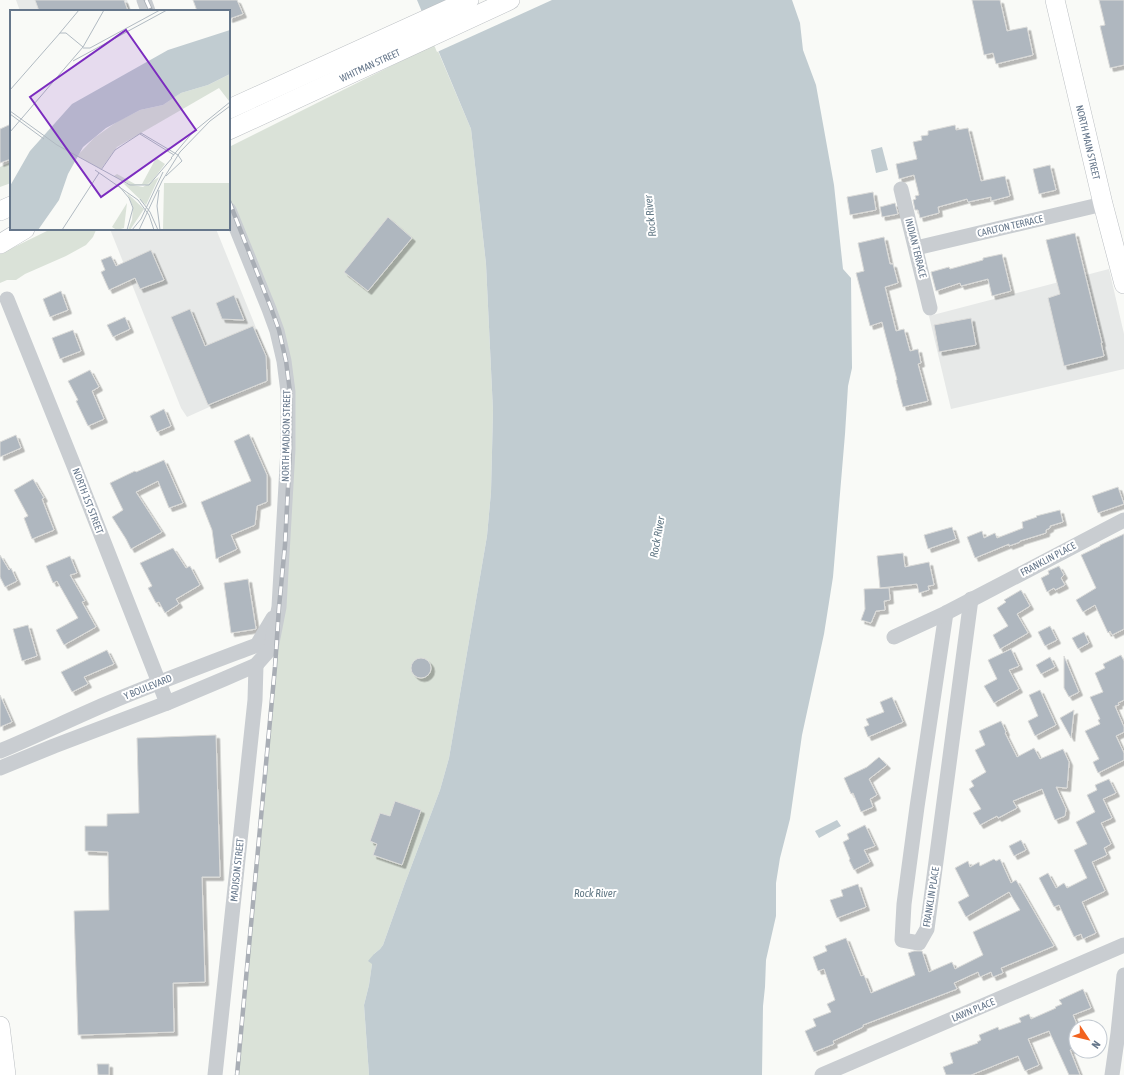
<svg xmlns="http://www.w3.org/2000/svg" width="1124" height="1075" font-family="'Asap Condensed',sans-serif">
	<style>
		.built { fill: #e7e9e8 }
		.green { fill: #dae2d8 }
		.water { fill: #c1ccd1 }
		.pier { fill: #f9faf7 }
		.building { fill: #afb7bf; stroke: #dbdbd9; filter: url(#shadow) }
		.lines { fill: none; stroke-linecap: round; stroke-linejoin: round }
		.major-casing { stroke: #babec2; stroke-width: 20 }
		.minor { stroke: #c9cdd1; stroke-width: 15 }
		.major { stroke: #fff; stroke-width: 19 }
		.rail-casing { stroke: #a9aeb5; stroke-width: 4.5 }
		.rail { stroke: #fff; stroke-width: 3; stroke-dasharray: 9; stroke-linecap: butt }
		.labels { text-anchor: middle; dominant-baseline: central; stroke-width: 4; stroke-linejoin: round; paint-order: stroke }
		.street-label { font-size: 10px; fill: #66778b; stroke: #fff }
		.water-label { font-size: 11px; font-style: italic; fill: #627885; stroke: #fff }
		.inset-road { fill: none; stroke: #b1bac2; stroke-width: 1 }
		.view { fill: #7b2cbf; fill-opacity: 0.15; stroke: #7b2cbf; stroke-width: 2 }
		.inset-edge { fill: none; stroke: #66778b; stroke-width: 2 }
	</style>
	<defs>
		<filter id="shadow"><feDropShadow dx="3.5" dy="3.5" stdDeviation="0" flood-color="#0004"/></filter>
	</defs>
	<rect width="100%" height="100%" fill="#f9faf7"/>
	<g class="built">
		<polygon points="16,0 127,0 131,11 20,11"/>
		<polygon points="110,229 216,229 267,355 267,381 187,417 181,408"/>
		<polygon points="1109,269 1124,334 1124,369 951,409 929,316"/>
	</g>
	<g class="green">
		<polygon points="435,44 471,129 486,264 493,411 491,492 487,536 449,758 440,790 405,883 383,945 380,949 374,954 372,964 369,985 364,1005 369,1075 237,1075 275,667 290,392 271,308 229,201 229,147"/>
		<polygon points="11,162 11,183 0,187 0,167"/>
		<polygon points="51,229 96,229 96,230 93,237 86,245 66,256 25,274 16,280 7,280 0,283 0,254"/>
	</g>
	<g class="water">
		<polygon points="417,0 792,0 800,23 803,50 816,85 834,185 843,269 851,278 852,368 848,386 845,434 833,577 824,634 802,735 790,819 780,858 776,883 776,916 766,960 765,987 763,1006 762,1075 369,1075 364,1005 369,985 372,964 368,961 374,954 380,949 383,945 405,883 440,790 449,758 487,536 491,492 493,411 486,264 471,129"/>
		<polygon points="882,147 888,170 876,173 871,150"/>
		<polygon points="837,820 841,826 819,838 815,831"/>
	</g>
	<polygon class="pier" points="446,0 552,0 437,52 420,12"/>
	<g class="building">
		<polygon points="35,0 124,0 128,11 39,11"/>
		<polygon points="193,0 237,0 243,14 229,19 229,11 197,11"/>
		<polygon points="972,0 1000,0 1007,31 1027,27 1033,55 996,64 993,53 984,55"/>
		<polygon points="1099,0 1124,0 1124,65 1110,68 1100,26 1105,25"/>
		<polygon points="11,124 11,159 0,163 0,129"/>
		<polygon points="955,125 956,130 968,128 981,181 1005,176 1010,196 991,201 991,197 968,202 967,199 938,207 939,213 920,218 918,210 915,210 913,200 916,199 915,196 919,195 914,175 899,179 896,164 917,159 913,142 922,140 921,136 928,135 928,131"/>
		<polygon points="1050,165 1056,190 1039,194 1033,169"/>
		<polygon points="873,192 876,210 850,215 847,197"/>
		<polygon points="895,203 898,214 882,217 880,207"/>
		<polygon points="388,217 412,238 368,291 344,272"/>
		<polygon points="1075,233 1102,343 1101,343 1104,356 1064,366 1048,298 1060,294 1046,240"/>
		<polygon points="884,237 890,264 893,264 898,283 885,287 896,331 904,329 910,351 918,349 921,363 918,364 928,401 903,407 896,380 897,380 882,322 870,326 856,273 864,271 858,243"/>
		<polygon points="151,250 164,280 140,289 135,278 109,290 101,272 105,270 101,260 111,256 116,266"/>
		<polygon points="1002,254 1011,291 992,296 988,279 961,286 960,283 936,291 931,272 949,267 950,269 983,260 983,258"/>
		<polygon points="61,291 68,310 50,317 43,299"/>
		<polygon points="234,295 244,320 222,319 216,303"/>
		<polygon points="190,309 205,346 253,326 266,356 267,381 208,405 171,317"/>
		<polygon points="125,317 130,329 113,337 107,325"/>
		<polygon points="971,318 976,345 939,352 934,325"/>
		<polygon points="73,330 81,351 60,359 52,338"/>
		<polygon points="90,370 99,387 92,391 104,419 88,426 76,401 78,400 68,381"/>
		<polygon points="164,409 171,426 157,432 150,416"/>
		<polygon points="249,434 267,475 267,502 257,506 255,525 231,535 237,549 216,559 212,530 201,502 251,481 234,441"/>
		<polygon points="16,435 21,448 0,457 0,442"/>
		<polygon points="164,460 183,503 169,508 158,481 136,492 162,532 131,549 126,539 112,517 123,510 110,483 135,471 136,472"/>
		<polygon points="33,479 44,498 42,499 54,530 32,539 24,518 28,516 14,490"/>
		<polygon points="1118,487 1124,504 1098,513 1092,496"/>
		<polygon points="1060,510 1063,522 1050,526 1050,528 1046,530 1046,533 1020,541 1020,542 1009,546 1009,544 975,558 967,537 982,531 984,538 995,533 997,538 1023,528 1022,522 1037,517 1036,516"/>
		<polygon points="952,527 956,539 928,549 924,535"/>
		<polygon points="1124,534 1124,629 1112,635 1110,631 1108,633 1095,605 1083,612 1076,600 1096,588 1081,555 1100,546 1100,545"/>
		<polygon points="173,548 186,568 190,566 200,585 176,599 179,604 165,613 159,602 156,603 148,588 152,586 140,563"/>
		<polygon points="903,553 905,567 929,562 934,585 928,586 929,590 919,593 917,584 880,588 877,556"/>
		<polygon points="0,555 9,570 11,568 17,581 5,587 0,577"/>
		<polygon points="70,556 77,573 70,575 85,601 82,602 96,627 64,645 56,630 78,618 57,581 53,583 46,566"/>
		<polygon points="1059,566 1064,575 1061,578 1065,585 1055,590 1054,588 1047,592 1041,578 1049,574 1048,571"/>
		<polygon points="248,579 256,629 231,633 224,583"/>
		<polygon points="889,588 890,600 884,601 885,610 876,611 871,623 861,620 865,609 864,589"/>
		<polygon points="1021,590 1030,606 1017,614 1028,633 1000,649 993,635 1008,626 997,608 1006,602 1004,600"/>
		<polygon points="28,625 37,656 22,661 13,629"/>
		<polygon points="1050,626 1057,640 1045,646 1038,632"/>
		<polygon points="1084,632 1089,643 1078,649 1072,638"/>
		<polygon points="1011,649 1019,666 1009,670 1019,689 994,703 984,686 997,679 988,660"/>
		<polygon points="107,650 114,664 84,677 88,684 72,692 61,672"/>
		<polygon points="1121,655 1124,661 1124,700 1118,703 1119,705 1115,706 1124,727 1124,732 1116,736 1124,753 1124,760 1098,773 1093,762 1099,759 1085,731 1100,724 1098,720 1100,719 1090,697 1103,692 1095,673 1105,668 1103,664"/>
		<polygon points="1064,656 1079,692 1069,697 1064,688"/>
		<polygon points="1050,657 1055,667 1041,674 1036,665"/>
		<circle cx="421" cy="668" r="10"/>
		<polygon points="1040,690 1056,725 1035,736 1028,721 1038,716 1029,695"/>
		<polygon points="0,695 12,722 0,727"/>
		<polygon points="892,697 903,722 868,737 864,727 869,725 866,719 884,712 880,702"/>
		<polygon points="1074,710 1071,738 1060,718"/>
		<polygon points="1001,721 1006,732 1005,733 1017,757 1034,748 1040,759 1063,749 1069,762 1067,788 1056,787 1066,809 1065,816 1055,820 1042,789 1013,801 1017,808 998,818 997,816 980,825 973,813 981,809 969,789 974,786 971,781 986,772 975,750 985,745 979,731"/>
		<polygon points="216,735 220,877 202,877 205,982 173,983 174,1032 78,1035 74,911 109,910 108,852 85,851 85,826 107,826 107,814 139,813 137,738"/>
		<polygon points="879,757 887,765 869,779 877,795 870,799 873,807 861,812 853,793 851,794 844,778 867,767"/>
		<polygon points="1109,779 1116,793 1103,799 1112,818 1101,823 1111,844 1104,848 1107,855 1092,862 1105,891 1082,902 1096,933 1083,939 1081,934 1074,937 1059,905 1054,907 1039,878 1048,873 1056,888 1064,883 1067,888 1087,878 1074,850 1087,844 1076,822 1095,812 1087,795 1097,790 1095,785"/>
		<polygon points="395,801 421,810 402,865 373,855 377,844 370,841 380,813 390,816"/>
		<polygon points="865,825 875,846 864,850 870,862 854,870 849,860 850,859 843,842 849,839 847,834"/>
		<polygon points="1021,840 1026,850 1014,856 1009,846"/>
		<polygon points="994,859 996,861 1000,859 1011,883 1016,880 1054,946 1001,968 1003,973 993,977 991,972 980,977 978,972 954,983 957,989 863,1025 863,1027 833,1041 834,1044 814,1052 805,1031 816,1026 813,1019 831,1012 827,1004 835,1000 824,969 818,971 813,957 827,951 825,946 846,938 861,976 864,975 871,993 915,975 908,953 914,951 922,951 929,972 952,962 955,969 983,955 973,932 1020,910 1009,892 966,917 958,902 969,896 955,868 968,861 970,867 979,862 980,866"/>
		<polygon points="858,884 866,907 837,918 830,900 843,896 841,890"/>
		<polygon points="1083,989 1091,1008 1073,1015 1076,1022 1076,1048 1070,1050 1080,1075 1069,1075 1049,1031 1028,1039 1039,1065 1025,1071 1018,1056 971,1075 946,1075 943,1067 953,1063 950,1053 978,1043 977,1042 981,1040 979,1035 998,1027 999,1030 1021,1022 1019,1018 1029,1014 1031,1019 1056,1008 1055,1007 1062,1004 1059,1000"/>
		<polygon points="97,1064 109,1064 109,1075 98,1075"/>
	</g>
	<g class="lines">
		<defs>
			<g id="major">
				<path id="s1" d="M1055,0L1103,204L1124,284"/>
				<polyline points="229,109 469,0"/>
				<path id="s2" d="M229,130L510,0"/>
				<polyline points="0,211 11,206"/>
				<polyline points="0,244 25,229"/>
				<polyline points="0,1026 6,1075"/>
			</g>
		</defs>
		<use href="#major" class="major-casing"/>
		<g class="minor">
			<polyline points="144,0 148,11"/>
			<polyline points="901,189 930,308"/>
			<polyline points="916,248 1103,204"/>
			<polyline points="7,299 74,466 167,703"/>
			<polyline points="946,613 917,807 904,904 902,940 919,943 927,929 971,599"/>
			<polyline points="894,637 946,613 1124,520"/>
			<path d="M0,751C36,736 71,719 106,704C156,683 207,664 257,645L273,618"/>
			<polyline points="0,768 54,746 167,703 224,679 256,665 271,648 279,607 288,449 288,392 284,361 277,331 269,309 229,210"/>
			<polyline points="215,1075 255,700 256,665"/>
			<polyline points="822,1075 1124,945"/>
			<polyline points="1112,1075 1118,1033 1124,975"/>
		</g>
		<use href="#major" class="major"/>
		<defs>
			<g id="rail">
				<polyline points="146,0 151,11"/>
				<polyline points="229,201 271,308 279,330 286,361 290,392 290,449 285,545 279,607 275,667 237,1075"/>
			</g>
		</defs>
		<use href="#rail" class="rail-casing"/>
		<use href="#rail" class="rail"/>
	</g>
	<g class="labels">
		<g class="street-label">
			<text stroke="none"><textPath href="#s2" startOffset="155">WHITMAN STREET</textPath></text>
			<text stroke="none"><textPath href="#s1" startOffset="146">NORTH MAIN STREET</textPath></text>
			<text transform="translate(1010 226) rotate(-13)">CARLTON TERRACE</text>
			<text transform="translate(916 248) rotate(76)">INDIAN TERRACE</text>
			<text transform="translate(286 436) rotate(-89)">NORTH MADISON STREET</text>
			<text transform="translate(88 501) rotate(69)">NORTH 1ST STREET</text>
			<text transform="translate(1048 559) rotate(-28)">FRANKLIN PLACE</text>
			<text transform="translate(148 687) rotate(-22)">Y BOULEVARD</text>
			<text transform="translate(237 870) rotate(-84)">MADISON STREET</text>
			<text transform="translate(931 897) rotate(-81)">FRANKLIN PLACE</text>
			<text transform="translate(973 1010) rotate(-23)">LAWN PLACE</text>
		</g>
		<g class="water-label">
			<text transform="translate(650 216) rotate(-96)">Rock River</text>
			<text transform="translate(657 537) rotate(-80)">Rock River</text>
			<text x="595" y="893">Rock River</text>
		</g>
	</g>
	<g transform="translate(10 10)">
		<rect width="220" height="220" fill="#f9faf7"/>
		<path d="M220,64L219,91L209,78L107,137L91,159L67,146L84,128L108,111L130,100L153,95L171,83L198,75ZM146,148L155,154L143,170L136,175H121L104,166L107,164L125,174H132ZM149,167L136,195L113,173L133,177ZM154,173H220V220H153ZM117,183L134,199L120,220H118L122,210L123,197ZM117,193L114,218L107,220L102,217Z" fill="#dae2d8"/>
		<path d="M220,20V64L198,75L171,83L153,95L130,100L96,118L73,137L58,164L49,190L28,220H0V176L20,141L62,94L158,40Z" fill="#c1ccd1"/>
		<path class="inset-road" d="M49,24L69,0M73,38H80L150,0M63,51L157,0M0,80L50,23H56L73,37M0,101L47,135L120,175H139L162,148M0,104L34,129M0,122L73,37L94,0M130,124L164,145M161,148L183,122L220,92M85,160L128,190L139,205L144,220M91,160L105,140L131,123L168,145M156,166L172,151L168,145M109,176L119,188L123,198L117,220M149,180L147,196L150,220M130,189L140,202L148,220M52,220L89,163M122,220L131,209L153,162M129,220L152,171L170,142L200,111L220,96"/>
		<path class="view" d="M116,20L186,120L91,187L20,87Z"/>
		<rect width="220" height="220" class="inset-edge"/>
	</g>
	<g transform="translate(1088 1039) rotate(125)"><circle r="19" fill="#ffffff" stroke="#c2c9d1"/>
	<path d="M0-3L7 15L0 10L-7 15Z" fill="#f2631f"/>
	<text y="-6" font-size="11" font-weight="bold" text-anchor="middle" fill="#66778b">N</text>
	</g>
</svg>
